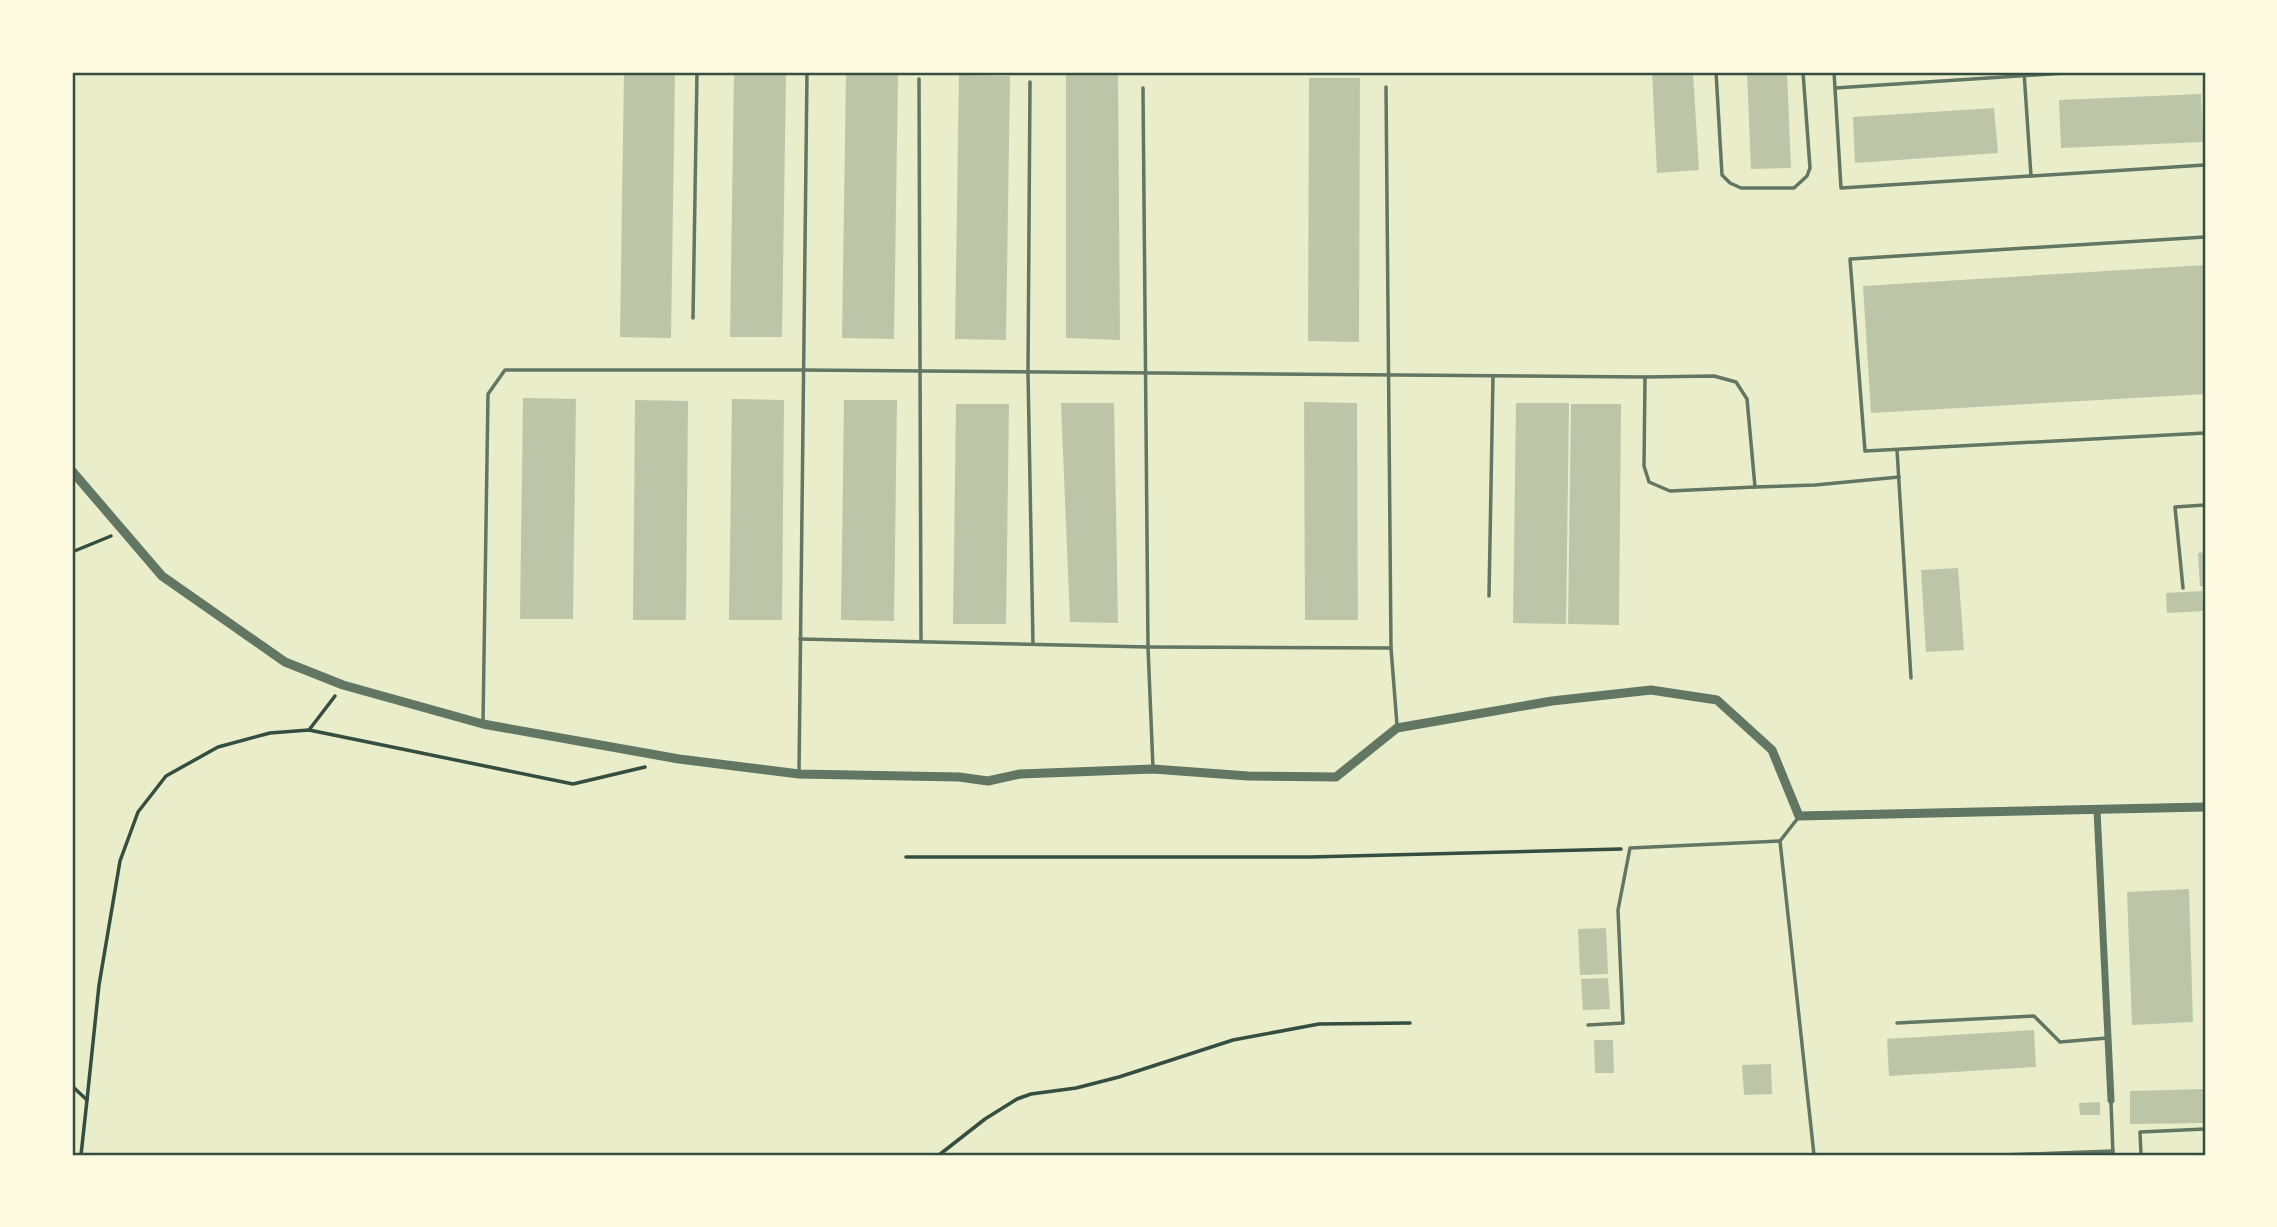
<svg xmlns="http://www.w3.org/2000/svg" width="2277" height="1227" font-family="'Noto Sans',sans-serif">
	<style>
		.building { fill: #bcc5a7 }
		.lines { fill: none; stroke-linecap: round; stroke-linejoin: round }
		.path { stroke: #344e41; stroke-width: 3.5 }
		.service { stroke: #617663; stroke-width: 3.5 }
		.minor { stroke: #617663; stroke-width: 7 }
		.tertiary { stroke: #617663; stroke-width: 9 }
		.neatline { fill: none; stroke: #344e41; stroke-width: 2.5 }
	</style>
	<rect width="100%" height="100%" fill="#e9edc9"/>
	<g class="building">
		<polygon points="624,72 675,73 671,338 620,337"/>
		<polygon points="734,72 786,73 782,337 730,337"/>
		<polygon points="1066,72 1118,73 1120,340 1066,338"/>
		<polygon points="1652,72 1693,72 1699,170 1657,173"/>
		<polygon points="1747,72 1787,72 1791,168 1751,169"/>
		<polygon points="846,73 898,74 894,339 842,338"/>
		<polygon points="959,75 1010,76 1006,340 955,339"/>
		<polygon points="1309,78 1360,78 1359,342 1308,341"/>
		<polygon points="2201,94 2203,142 2061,148 2059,100"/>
		<polygon points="1994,108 1998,153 1855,163 1853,117"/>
		<polygon points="2205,265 2205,394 1871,413 1863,286"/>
		<polygon points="523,398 576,399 573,619 520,619"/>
		<polygon points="732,399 784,400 782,620 729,620"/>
		<polygon points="635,400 688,401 686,620 633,620"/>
		<polygon points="844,400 897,400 894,621 841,620"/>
		<polygon points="1304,402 1357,403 1358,620 1305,620"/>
		<polygon points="1061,403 1114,403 1118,623 1070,622"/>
		<polygon points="1516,403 1569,403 1566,624 1513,623"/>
		<polygon points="956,404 1009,404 1006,624 953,624"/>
		<polygon points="1571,404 1621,404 1619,625 1568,624"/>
		<polygon points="2205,552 2205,586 2200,586 2198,553"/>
		<polygon points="1958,568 1964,650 1926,652 1921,570"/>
		<polygon points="2202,591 2203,611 2167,613 2166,593"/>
		<polygon points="2189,889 2193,1022 2132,1025 2127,892"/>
		<polygon points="1606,928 1608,974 1580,975 1578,929"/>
		<polygon points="1608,978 1610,1009 1583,1010 1581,979"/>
		<polygon points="2034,1030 2036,1067 1889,1076 1887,1039"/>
		<polygon points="1594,1040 1613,1040 1614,1073 1595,1073"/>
		<polygon points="1771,1064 1772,1094 1744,1095 1742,1065"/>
		<polygon points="2205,1089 2205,1123 2130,1124 2130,1091"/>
		<polygon points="2100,1102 2100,1115 2080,1115 2079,1103"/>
	</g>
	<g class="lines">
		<g class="path">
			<polyline points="72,552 111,536"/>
			<polyline points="309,730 335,696"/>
			<polyline points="906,857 1310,857 1621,849"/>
			<polyline points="72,1086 87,1100 81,1155"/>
			<polyline points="87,1100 99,985 120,861 138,812 166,776 218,747 270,733 309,730 573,784 645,767"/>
			<polyline points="939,1155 985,1119 1017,1099 1031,1094 1076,1088 1119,1077 1233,1040 1319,1024 1410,1023"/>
		</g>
		<g class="service">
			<polyline points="1716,72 1722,175 1730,183 1741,188 1794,188 1807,176 1810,168 1803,72"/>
			<polyline points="1834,72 1841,188 2205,165"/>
			<polyline points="2024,72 2031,176"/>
			<polyline points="919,79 921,640"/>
			<polyline points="1030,82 1028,373 1033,644"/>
			<polyline points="1386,87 1391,648 1397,725"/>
			<polyline points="1143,88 1148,647 1153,768"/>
			<polyline points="1835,88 2080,72"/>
			<polyline points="2205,237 1850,259 1865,451 2205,433"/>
			<polyline points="693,318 697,72"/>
			<polyline points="1645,377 1644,466 1649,482 1670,491 1755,487"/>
			<polyline points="1897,450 1911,678"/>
			<polyline points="2183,588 2175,507 2205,505"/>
			<polyline points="1489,596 1493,376"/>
			<polyline points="800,639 1148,647 1391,648"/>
			<polyline points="483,723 488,394 505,370 802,370 1645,377 1714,376 1736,382 1747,399 1755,487 1815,485 1899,477"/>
			<polyline points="799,773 807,72"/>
			<polyline points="1798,818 1780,841 1814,1155"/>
			<polyline points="1897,1023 2034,1016 2060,1042 2107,1038"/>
			<polyline points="1588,1025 1623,1023 1618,910 1630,848 1780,841"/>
			<polyline points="2111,1102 2113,1155"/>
			<polyline points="2002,1155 2113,1151"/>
			<polyline points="2141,1155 2140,1132 2205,1129"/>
		</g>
		<polyline class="minor" points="2097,810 2111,1100"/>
		<polyline class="tertiary" points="72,471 162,576 285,662 343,685 483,724 679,759 799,774 959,777 988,781 1020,774 1153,769 1248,776 1336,777 1397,728 1552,701 1651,690 1717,700 1772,750 1799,816 2205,807"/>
	</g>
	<rect width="2277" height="1227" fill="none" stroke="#fefae0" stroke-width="147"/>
	<rect x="74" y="74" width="2130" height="1080" class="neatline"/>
</svg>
